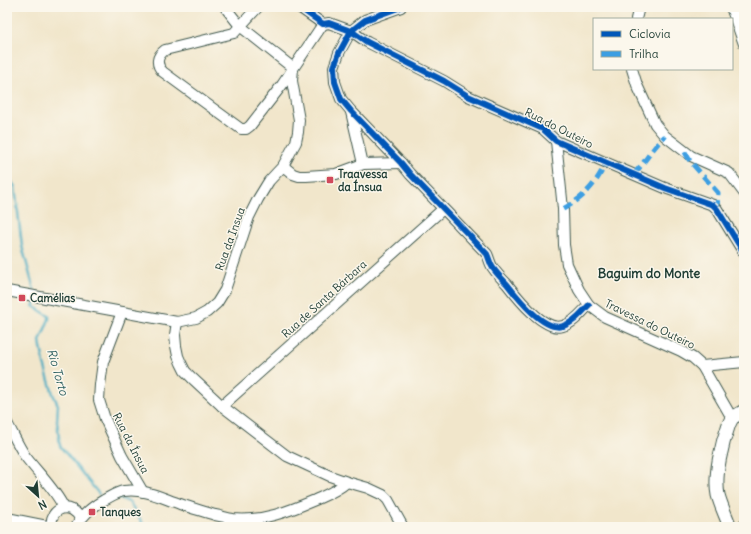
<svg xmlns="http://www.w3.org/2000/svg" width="751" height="534" font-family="Delius,sans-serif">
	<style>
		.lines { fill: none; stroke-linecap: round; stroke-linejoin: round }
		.stream { stroke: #42abc2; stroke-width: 2.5 }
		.minor-casing { stroke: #3e564b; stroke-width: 12 }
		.tertiary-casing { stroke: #3e564b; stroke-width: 15 }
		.minor { stroke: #fff; stroke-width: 10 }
		.tertiary { stroke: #fff; stroke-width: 13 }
		.quiet { stroke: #3c9ee2; stroke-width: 5; stroke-dasharray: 10 5; stroke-linecap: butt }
		.cycleway-casing { stroke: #fbf7ec; stroke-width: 8 }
		.cycleway { stroke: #0057b8; stroke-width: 6 }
		.poi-dot { fill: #d1495b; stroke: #fbf7ec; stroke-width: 1.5 }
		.labels { text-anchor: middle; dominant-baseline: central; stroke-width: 3; stroke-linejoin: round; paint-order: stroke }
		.street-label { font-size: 11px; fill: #1f3d34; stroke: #fbf7ec }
		.poi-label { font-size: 11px; font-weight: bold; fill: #1f3d34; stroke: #fbf7ec; text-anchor: start }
		.water-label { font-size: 12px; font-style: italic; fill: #2a5e5f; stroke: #fbf7ec }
		.quarter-label { font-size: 13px; font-weight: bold; fill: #1f3d34; stroke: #fbf7ec }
	</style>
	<rect width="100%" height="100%" fill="#fbf7ec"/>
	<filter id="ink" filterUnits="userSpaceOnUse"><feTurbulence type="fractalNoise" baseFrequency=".025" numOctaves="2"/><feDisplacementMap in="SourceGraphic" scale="8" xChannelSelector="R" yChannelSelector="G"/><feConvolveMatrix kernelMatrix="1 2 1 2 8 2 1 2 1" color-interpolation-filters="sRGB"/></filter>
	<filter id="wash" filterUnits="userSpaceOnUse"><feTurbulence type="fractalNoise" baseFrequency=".012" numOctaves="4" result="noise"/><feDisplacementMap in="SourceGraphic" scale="16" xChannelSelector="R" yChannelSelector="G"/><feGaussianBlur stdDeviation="0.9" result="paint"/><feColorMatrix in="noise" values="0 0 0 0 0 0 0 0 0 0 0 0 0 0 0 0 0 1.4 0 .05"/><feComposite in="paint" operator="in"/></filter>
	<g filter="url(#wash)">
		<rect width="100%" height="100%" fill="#f1e6cb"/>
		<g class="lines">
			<g class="stream">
				<polyline points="7,175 15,187 22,246 34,290"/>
				<polyline points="36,301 33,306 49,316 49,319 40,341 44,364 53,394 58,405 57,421 60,446 99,494"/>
				<polyline points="119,498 129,502 145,527"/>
			</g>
		</g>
	</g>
	<g filter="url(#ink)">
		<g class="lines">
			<defs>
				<g id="minor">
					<polyline points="225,7 240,26 293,68"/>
					<path d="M258,7L234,33L165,50C157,56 155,64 163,72L241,129H246L250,126L282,85L323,24"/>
					<polyline points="299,7 323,24 329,23 351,31 367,42 444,81 468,96 543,129 556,141 665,188 713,205 717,209 744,253"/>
					<path d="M401,7L365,20L351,31L339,53L334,67L335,82L341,99L351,111L401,163L410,174L487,254C489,258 490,264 493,268C497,274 502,279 507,284C517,297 544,332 563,326C574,323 582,312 589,305"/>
					<polyline points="731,7 744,44"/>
					<polyline points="636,19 639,7"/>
					<polyline points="632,69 637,85 655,124 665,136 691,156 729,173 744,193"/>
					<polyline points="351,112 363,164"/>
					<polyline points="556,141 563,209 564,245 567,264 579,290 589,305 605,317 681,351 693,358 702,366 732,418"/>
					<polyline points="283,166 293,174 299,176 306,176 336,174 363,164 401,163"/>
					<polyline points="7,291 177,322 196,318 207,312 217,303 225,290 249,217 258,199 269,181 283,166 296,142 298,132 299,120 292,81 293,68"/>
					<polyline points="122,312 103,362 100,385 99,400 105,419 122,456 143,492"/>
					<polyline points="177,322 175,335 176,346 178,356 181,363 185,371 192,378 222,406 287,456 330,476 347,482 368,488 383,495 388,500 403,527"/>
					<polyline points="702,366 744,362"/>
					<polyline points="222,406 443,209"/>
					<path d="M7,423C13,434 18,445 25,456C37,472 56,490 64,508"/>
					<polyline points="7,518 47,526 49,527"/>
					<path d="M52,527C48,507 73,501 80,519"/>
					<path d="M76,527C83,514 92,507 104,500C110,497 117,492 124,491C143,488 162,498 180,504C191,508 203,511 215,515C221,516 227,518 233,519C262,522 289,511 315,500C326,495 337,491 347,482"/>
					<polyline points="743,527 744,525"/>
				</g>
				<path id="tertiary" d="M730,527C726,516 721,506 718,495C714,475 722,443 729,424L732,418L744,411"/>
			</defs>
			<use href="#minor" class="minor-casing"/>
			<use href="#tertiary" class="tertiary-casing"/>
			<use href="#minor" class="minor"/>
			<use href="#tertiary" class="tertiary"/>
			<g class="quiet">
				<polyline points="685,152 690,161 718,193 717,209"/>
				<path d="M634,174C645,162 653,147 665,136"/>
				<path d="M563,209C584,198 596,184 606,163"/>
			</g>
			<defs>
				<g id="cycleway">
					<polyline points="299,7 323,24 329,23 351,31 367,42 444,81 468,96 543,129 556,141 665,188 713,205 717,209 744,253"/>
					<path d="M401,7L365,20L351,31L339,53L334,67L335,82L341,99L351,111L401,163L410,174L487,254C489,258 490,264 493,268C497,274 502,279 507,284C517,297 544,332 563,326C574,323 582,312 589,305"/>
				</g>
			</defs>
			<use href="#cycleway" class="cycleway-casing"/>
			<use href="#cycleway" class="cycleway"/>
		</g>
	</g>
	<g class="poi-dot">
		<rect x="326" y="176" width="8" height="8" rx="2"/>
		<rect x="18" y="294" width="8" height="8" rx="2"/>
		<rect x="88" y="508" width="8" height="8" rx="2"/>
	</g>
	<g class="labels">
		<g class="street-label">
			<text transform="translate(559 128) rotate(27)">Rua do Outeiro</text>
			<text transform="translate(230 239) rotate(-70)">Rua da Insua</text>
			<text transform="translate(324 299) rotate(-42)">Rua de Santa Bárbara</text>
			<text transform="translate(650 324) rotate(26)">Travessa do Outeiro</text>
			<text transform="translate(131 443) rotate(63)">Rua da Ínsua</text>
		</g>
		<g class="poi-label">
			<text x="338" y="174">Traavessa<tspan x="338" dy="13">da Ínsua</tspan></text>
			<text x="30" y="298">Camélias</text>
			<text x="100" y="512">Tanques</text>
		</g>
		<g class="water-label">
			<text transform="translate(58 372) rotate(74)">Rio Torto</text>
		</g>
		<g class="quarter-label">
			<text x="649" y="273">Baguim do Monte</text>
		</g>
	</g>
	<rect width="751" height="534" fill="none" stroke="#fbf7ec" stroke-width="24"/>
	<rect x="593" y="18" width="140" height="52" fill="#fbf7ec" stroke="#a3ada2"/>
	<rect x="601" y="31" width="20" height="6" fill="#0057b8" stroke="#a3ada2"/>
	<text x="629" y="38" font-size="12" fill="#1f3d34">Ciclovia</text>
	<rect x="601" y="51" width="20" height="6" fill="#3c9ee2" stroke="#a3ada2"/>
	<text x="629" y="58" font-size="12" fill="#1f3d34">Trilha</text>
	<g transform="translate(38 496) rotate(153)" stroke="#fbf7ec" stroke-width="3" paint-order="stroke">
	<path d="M0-3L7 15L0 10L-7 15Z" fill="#1f3d34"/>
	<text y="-6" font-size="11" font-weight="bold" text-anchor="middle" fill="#1f3d34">N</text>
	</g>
</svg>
